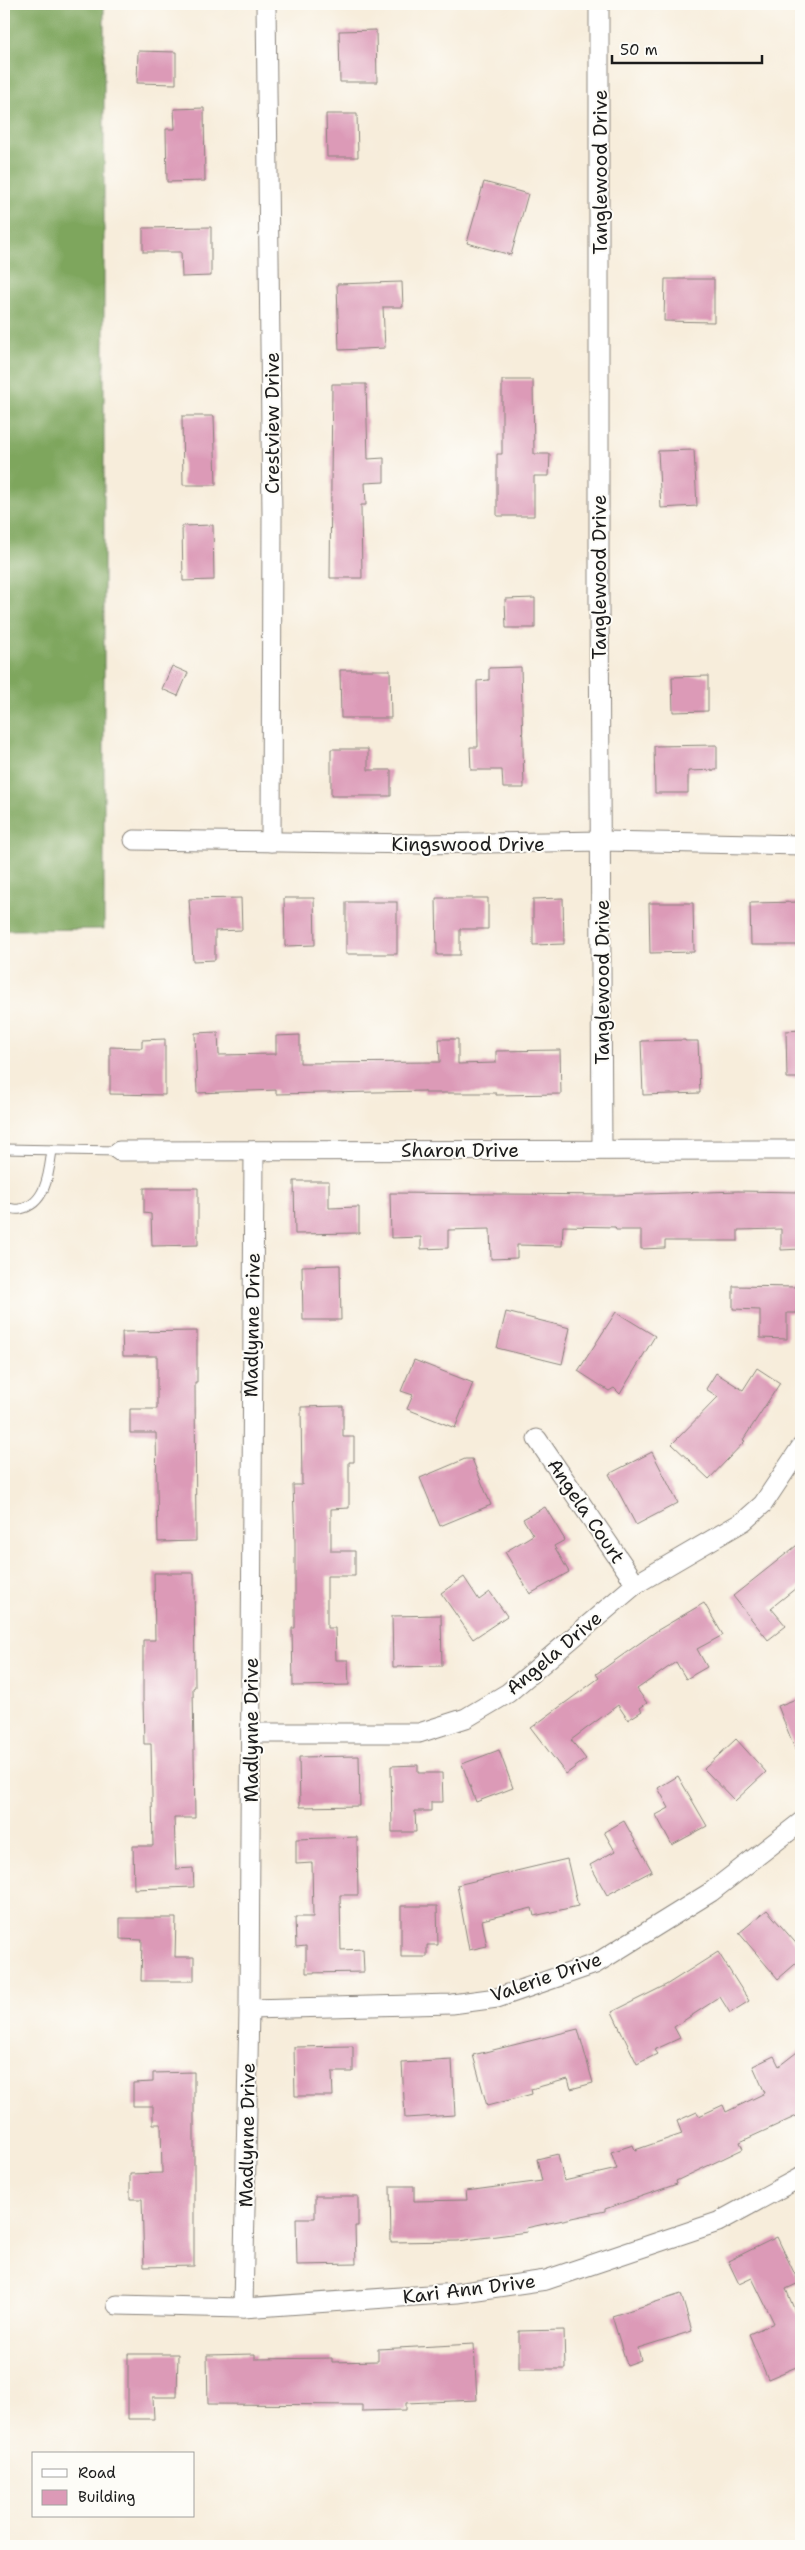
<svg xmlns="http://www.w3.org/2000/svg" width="805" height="2550" font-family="'Shantell Sans',sans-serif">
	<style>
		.forest { fill: #7ea65d; stroke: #4d613c }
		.building { fill: #dc9ab7 }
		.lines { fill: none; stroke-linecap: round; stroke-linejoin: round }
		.lane-casing { stroke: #8a847c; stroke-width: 11 }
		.street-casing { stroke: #8a847c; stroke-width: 21 }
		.lane { stroke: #fff; stroke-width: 9 }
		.street { stroke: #fff; stroke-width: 19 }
		.labels { text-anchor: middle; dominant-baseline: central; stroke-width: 4; stroke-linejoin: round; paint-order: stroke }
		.street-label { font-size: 19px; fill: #1c1c1c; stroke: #fdfcf7 }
	</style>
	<rect width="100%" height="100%" fill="#fdfcf7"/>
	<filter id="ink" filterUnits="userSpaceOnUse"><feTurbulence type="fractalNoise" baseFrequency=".02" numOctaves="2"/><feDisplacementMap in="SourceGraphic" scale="10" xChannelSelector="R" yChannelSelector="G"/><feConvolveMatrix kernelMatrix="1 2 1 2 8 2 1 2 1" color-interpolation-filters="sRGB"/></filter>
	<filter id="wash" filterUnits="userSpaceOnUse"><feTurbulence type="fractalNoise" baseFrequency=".0096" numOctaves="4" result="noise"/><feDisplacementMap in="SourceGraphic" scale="20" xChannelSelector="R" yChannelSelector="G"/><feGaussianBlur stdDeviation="1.12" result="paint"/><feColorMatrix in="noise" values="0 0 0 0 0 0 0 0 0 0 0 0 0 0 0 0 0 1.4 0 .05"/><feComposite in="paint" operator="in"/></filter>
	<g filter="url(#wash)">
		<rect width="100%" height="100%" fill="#f7eddb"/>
		<polygon class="forest" points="4,4 104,4 104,929 4,930"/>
		<g id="blocks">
			<g class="building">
				<polygon points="376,30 377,82 340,82 339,31"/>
				<polygon points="138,51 176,52 176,84 137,83"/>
				<polygon points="204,108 205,181 167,182 166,129 175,129 174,109"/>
				<polygon points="326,114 357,114 358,157 327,157"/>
				<polygon points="484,182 528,194 511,255 467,243"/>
				<polygon points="211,227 211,276 182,277 181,252 143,252 143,228"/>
				<polygon points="665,279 714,279 714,322 664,321"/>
				<polygon points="402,282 403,307 383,307 385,348 339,350 337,284"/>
				<polygon points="502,380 533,380 534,454 550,454 549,476 534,476 534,516 497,516 497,454 502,454"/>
				<polygon points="332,384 366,384 368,459 384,458 384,482 365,483 366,505 361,505 362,578 330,578"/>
				<polygon points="182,416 214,416 216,485 183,485"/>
				<polygon points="694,450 697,506 661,508 658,451"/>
				<polygon points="213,525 214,580 183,581 182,526"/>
				<polygon points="535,598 535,628 506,628 505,599"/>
				<polygon points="172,666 188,673 178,696 162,689"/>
				<polygon points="521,667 524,788 503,788 502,770 471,770 470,747 478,747 477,681 489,680 489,668"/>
				<polygon points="340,670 390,670 391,718 341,718"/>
				<polygon points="708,676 708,711 673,712 672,677"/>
				<polygon points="717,745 717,770 688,771 688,793 655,793 654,746"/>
				<polygon points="331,749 368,749 368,770 391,770 391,796 331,796"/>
				<polygon points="241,898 242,930 215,931 215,960 193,961 189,899"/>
				<polygon points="284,898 314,898 315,945 285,946"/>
				<polygon points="436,898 488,898 488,929 460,929 460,955 437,955"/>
				<polygon points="563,898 564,944 533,945 533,899"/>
				<rect x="346" y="902" width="51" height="52"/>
				<polygon points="801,902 801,945 751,945 750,903"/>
				<polygon points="649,903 693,903 694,952 650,953"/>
				<polygon points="801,1030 801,1078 787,1078 786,1031"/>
				<polygon points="218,1032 219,1055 276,1054 276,1036 300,1035 300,1063 440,1062 439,1039 458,1039 458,1064 496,1063 496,1051 560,1050 561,1094 496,1095 496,1093 425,1093 425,1091 276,1094 276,1090 197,1093 195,1033"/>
				<polygon points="165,1039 165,1095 110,1094 110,1047 142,1048 142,1040"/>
				<polygon points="685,1040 685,1041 698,1041 700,1093 643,1095 641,1041"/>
				<polygon points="294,1181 329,1181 329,1208 359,1207 359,1233 295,1234"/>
				<polygon points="144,1188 198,1188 198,1245 152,1246 151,1214 144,1213"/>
				<polygon points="738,1191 801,1192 801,1249 781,1250 781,1229 738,1230 738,1241 665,1241 665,1248 641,1249 641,1230 616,1230 615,1227 563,1226 562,1246 517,1245 517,1258 491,1259 490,1229 448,1230 448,1248 421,1249 421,1237 391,1238 390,1193 615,1195"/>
				<polygon points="340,1265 341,1320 303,1320 302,1266"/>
				<polygon points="733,1286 798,1287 797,1313 787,1313 787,1339 760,1338 760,1310 733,1309"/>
				<polygon points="506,1312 570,1328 562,1364 497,1348"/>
				<polygon points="616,1312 655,1336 620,1394 614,1388 609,1391 578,1371"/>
				<polygon points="197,1331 197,1382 195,1382 196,1541 158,1542 156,1433 130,1433 130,1409 157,1409 157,1356 123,1356 122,1332"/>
				<polygon points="414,1360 473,1383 455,1428 407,1409 413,1395 401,1391"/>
				<polygon points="757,1368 780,1383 743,1440 745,1441 709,1479 672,1444 718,1397 706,1389 716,1373 743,1390"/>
				<polygon points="343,1406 343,1437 354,1437 354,1462 349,1462 349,1508 331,1509 331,1551 355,1551 355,1576 327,1576 327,1628 335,1628 336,1660 348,1660 349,1685 293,1686 292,1628 295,1628 295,1542 293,1485 302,1485 301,1407"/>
				<polygon points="652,1452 678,1503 636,1525 609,1474"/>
				<polygon points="465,1459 472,1459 491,1505 440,1526 420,1478"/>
				<polygon points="545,1507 565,1540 554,1546 569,1572 530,1594 505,1552 533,1535 523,1519"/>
				<polygon points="801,1542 801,1584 771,1608 786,1626 768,1640 733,1596"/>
				<polygon points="154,1573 194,1573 195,1687 193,1688 195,1818 174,1818 176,1869 193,1868 194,1887 134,1889 133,1846 153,1846 151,1744 144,1744 143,1698 143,1640 155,1640"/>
				<polygon points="464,1577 479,1600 490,1592 507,1616 473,1639 441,1593"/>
				<polygon points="704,1603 723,1635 697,1649 707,1667 686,1679 676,1662 637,1689 647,1703 640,1708 642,1711 628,1720 618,1705 571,1740 586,1759 566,1774 531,1728 599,1678 596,1674 658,1630"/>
				<polygon points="441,1615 442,1666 393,1667 392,1616"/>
				<polygon points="801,1697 801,1762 800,1762 778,1706"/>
				<polygon points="736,1739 766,1772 735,1801 704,1769"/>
				<polygon points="499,1750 513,1788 476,1802 462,1764"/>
				<polygon points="359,1756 360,1806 300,1807 299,1757"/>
				<polygon points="418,1765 418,1773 442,1773 443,1802 431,1802 431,1811 415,1811 416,1832 392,1832 391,1766"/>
				<polygon points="678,1776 707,1826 672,1845 656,1815 669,1808 658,1788"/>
				<polygon points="624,1821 652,1871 607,1895 590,1865 615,1851 604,1832"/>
				<polygon points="357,1837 358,1895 340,1895 341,1950 363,1949 364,1972 306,1973 306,1946 296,1947 295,1917 313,1917 312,1863 296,1864 296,1839"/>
				<polygon points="567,1859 578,1906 534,1916 532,1908 482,1920 487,1946 469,1950 457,1885"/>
				<polygon points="401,1906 437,1906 438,1945 427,1945 427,1957 401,1957"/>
				<polygon points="767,1910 801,1949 801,1959 778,1979 739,1933"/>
				<polygon points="120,1918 176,1918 175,1957 194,1957 194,1981 141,1981 142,1940 120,1939"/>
				<polygon points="718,1952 749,2001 730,2013 720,1997 674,2027 680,2038 654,2050 657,2054 637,2064 612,2012 666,1985"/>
				<polygon points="578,2029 593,2083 571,2089 568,2079 531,2089 532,2094 487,2106 473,2055"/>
				<polygon points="353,2046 353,2072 332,2072 333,2096 295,2096 294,2047"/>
				<polygon points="801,2049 801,2114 740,2142 743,2149 676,2181 677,2184 605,2209 605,2211 526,2228 527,2232 458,2241 391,2242 390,2186 414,2186 414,2201 467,2200 466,2191 542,2181 537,2159 558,2154 564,2181 617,2169 611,2152 633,2145 635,2150 682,2134 677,2121 697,2112 699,2116 723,2105 726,2112 765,2093 753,2066 774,2056 779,2066"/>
				<polygon points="452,2060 455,2115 405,2118 402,2063"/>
				<polygon points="194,2072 194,2266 144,2267 142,2199 130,2199 130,2174 162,2173 161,2124 153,2124 153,2106 133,2106 133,2083 153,2082 153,2073"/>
				<polygon points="315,2196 358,2196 358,2226 355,2226 356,2264 297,2265 296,2218 315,2218"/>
				<polygon points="777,2237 799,2283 786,2289 801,2326 801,2365 768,2379 749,2334 774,2323 752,2278 739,2284 728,2261"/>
				<polygon points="681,2294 692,2331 638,2348 641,2360 627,2365 612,2316"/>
				<polygon points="564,2330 565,2369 519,2369 519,2331"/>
				<polygon points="474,2344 477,2400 406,2403 406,2410 362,2411 362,2405 208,2404 207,2355 255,2354 255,2359 332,2358 332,2362 378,2361 378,2349"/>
				<polygon points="128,2354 178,2354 177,2397 153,2397 154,2419 128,2419"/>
			</g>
		</g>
	</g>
	<g filter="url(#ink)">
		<use href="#blocks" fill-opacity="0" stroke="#8a847c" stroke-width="1"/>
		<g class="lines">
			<defs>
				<g id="lane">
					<polyline points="4,1149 119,1151"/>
					<path d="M4,1207C8,1208 15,1210 20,1209C47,1204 49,1171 52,1150"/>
				</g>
				<g id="street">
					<polyline points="266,4 272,514 271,842"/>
					<polyline points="599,4 599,604 602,1149"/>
					<polyline points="134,840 419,844 602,841 801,845"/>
					<polyline points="119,1151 801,1150"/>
					<polyline points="537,1439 636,1584"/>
					<polyline points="251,1733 419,1733 466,1718 508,1693 636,1584 744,1521 763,1504 801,1447"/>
					<polyline points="249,2009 452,2004 497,1998 595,1964 711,1892 801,1822"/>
					<polyline points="117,2305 243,2308 457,2293 546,2280 718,2222 801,2177"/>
					<polyline points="243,2308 249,2009 254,1151"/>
				</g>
			</defs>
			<use href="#lane" class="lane-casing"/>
			<use href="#street" class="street-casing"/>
			<use href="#lane" class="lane"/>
			<use href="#street" class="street"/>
		</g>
	</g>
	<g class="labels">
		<g class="street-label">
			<text transform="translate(600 172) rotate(-90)">Tanglewood Drive</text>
			<text transform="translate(272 423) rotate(-90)">Crestview Drive</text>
			<text transform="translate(599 577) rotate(-90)">Tanglewood Drive</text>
			<text x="468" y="844">Kingswood Drive</text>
			<text transform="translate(602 982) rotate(-90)">Tanglewood Drive</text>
			<text x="460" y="1150">Sharon Drive</text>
			<text transform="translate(252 1325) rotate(-89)">Madlynne Drive</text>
			<text transform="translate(586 1511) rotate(56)">Angela Court</text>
			<text transform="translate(554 1653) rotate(-40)">Angela Drive</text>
			<text transform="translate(251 1730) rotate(-90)">Madlynne Drive</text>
			<text transform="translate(546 1977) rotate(-19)">Valerie Drive</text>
			<text transform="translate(247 2135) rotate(-89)">Madlynne Drive</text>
			<text transform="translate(469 2289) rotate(-7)">Kari Ann Drive</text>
		</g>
	</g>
	<rect width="805" height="2550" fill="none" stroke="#fdfcf7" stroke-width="20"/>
	<rect x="32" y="2452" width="162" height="65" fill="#fdfcf7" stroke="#a3a29f"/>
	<rect x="42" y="2469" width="25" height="8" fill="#ffffff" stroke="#a3a29f"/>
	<text x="78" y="2478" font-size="15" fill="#1c1c1c">Road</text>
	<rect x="42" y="2490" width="25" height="15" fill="#dc9ab7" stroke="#a3a29f"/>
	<text x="78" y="2502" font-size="15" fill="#1c1c1c">Building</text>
	<path d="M612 55v8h150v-8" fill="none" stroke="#1c1c1c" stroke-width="2.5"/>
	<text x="620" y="55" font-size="15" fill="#1c1c1c" stroke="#fdfcf7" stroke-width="4" paint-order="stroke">50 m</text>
</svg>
